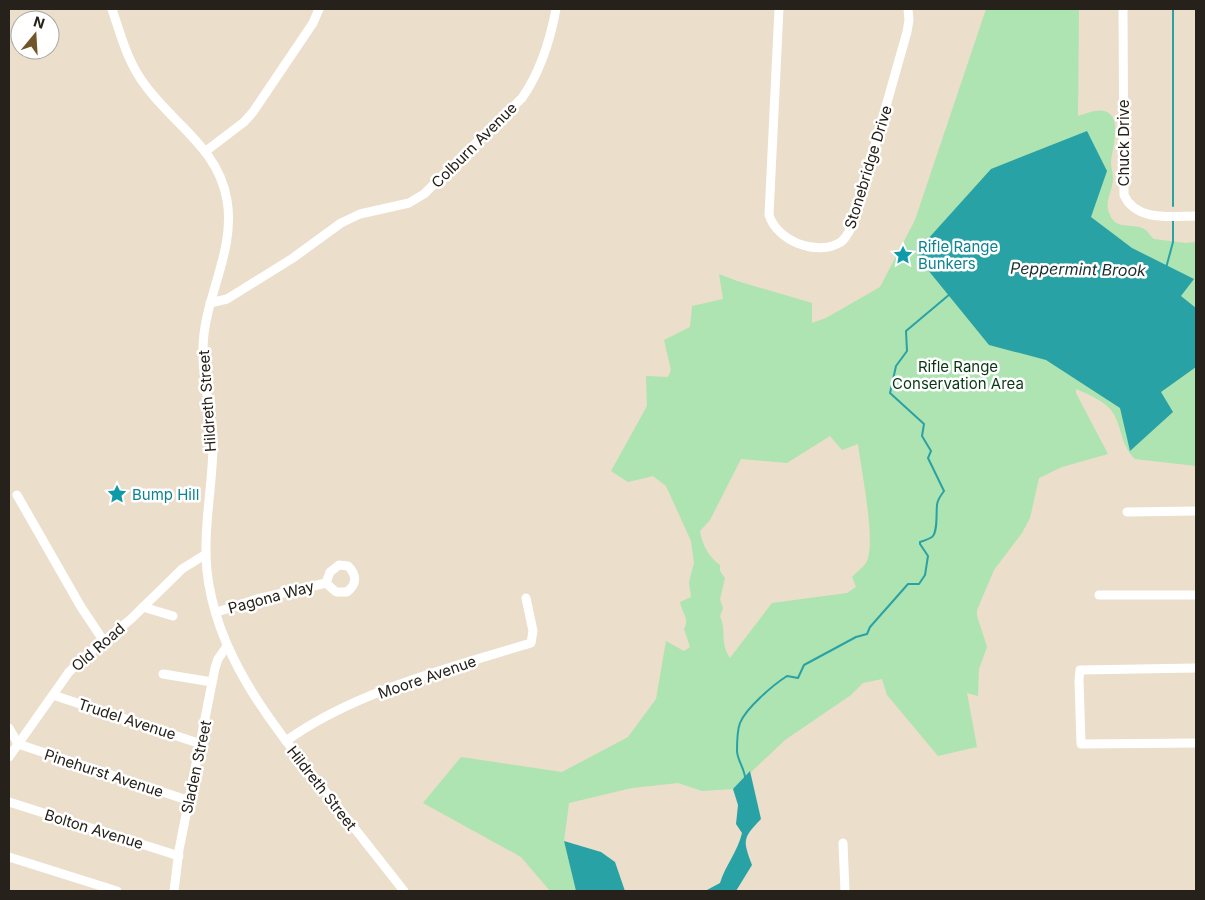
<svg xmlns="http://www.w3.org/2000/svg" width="1205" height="900" font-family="Inter,sans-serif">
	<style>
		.green { fill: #aee3b2; fill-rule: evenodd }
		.water { fill: #29a2a5 }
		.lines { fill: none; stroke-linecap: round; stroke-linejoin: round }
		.stream { stroke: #29a2a5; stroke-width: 2 }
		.minor { stroke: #fff; stroke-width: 9 }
		.labels { text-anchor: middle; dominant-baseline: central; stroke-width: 5; stroke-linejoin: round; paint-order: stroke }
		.street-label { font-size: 15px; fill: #26211a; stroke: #fff }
		.culture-label { font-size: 15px; fill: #0d838f; stroke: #fff; text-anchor: start }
		.park-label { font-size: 15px; fill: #0a3713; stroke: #fff }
		.water-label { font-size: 16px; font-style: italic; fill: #1a2f2f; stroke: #fff }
	</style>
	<rect width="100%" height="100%" fill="#ebdecb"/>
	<path class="green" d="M986,9H1079L1078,116C1085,114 1097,109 1104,111C1124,115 1111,152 1111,163C1111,168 1113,173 1113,178C1113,192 1103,201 1110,215C1116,231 1135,222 1146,230C1149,233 1151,237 1154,239L1186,243L1196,242V466L1135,459C1119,443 1123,426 1111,410C1104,401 1086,393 1076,389V393L1108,454L1062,467L1039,478L1030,518L1022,533L994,570L977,610V616L987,647L979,669L978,696L967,693L977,747L938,756L887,695L882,679L863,683L851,695L785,740L733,789L702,791L678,783L632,788L569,803L564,841L576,891H550L521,857L423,803L461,757L562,772L628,737L656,699L666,641L684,651L690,647L684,629C690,619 682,613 680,602L691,597L689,582L694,563L691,541L666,486L653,476L628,482L611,471L647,406L646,376L668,377L671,370L664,340L690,327L692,306L723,299L719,274L737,281L812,303V323L826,318L880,287L915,220ZM830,436L842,450L858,444C861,468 877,545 866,563C863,568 856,572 852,577L856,587L847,593L772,603L730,658C719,641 727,632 720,616L723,608L720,599L725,578L720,571V565C709,558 702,544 700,531L710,520L741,459L787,463Z"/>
	<g class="water">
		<polygon points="1087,131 1107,171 1091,217 1132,248 1194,279 1181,296 1196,308 1196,367 1161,392 1173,412 1130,451 1120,408 1046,360 989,345 919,259 918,250 991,169"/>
		<path d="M750,771L761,819C742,839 743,840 752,865L736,891H705L720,883C725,866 738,851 742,833L736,824L738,805L733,789Z"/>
		<polygon points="564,841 601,852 615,862 625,891 576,891"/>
	</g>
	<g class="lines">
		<g class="stream">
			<polyline points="1173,206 1173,9"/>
			<polyline points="1166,268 1173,242 1173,221"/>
			<path d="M745,777C744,768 737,759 737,751C737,743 737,731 740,723C746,708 773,685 787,676L798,678L804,665L856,637L867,634L870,627L908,584H919L925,575L928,556L920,544V542C923,541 929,539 932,537C938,532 936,513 937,505C937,501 941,495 944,491L928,458L931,451L922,436L924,424L890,393L896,366L907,351L906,331L950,294"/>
		</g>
		<g class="minor">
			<path d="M112,9C121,36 128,63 145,85C174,125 218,148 227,200C236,253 203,298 203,350C202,383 213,415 213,448C212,489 203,530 207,571C216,654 269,720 318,782C347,819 376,855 404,891"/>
			<path d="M779,9L769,215C777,241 817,257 841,242C846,238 849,232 852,226L907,32L909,20L908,9"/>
			<path d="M1123,9L1124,195C1136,222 1172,216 1196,216"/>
			<polyline points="206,151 244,122 253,112 313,23 319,9"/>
			<path d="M210,303L227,299L293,258L341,223L360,214L409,203L424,194L522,98C541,71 550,41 556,9"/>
			<polyline points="17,495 81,607 103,640"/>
			<polyline points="1127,512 1196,511"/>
			<polyline points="1099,595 1196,595"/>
			<polyline points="143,607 173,616"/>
			<path d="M217,612L257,599L326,583L330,572L339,565L348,566C357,575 357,584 347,592H336L326,583"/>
			<polyline points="1196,668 1080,670 1079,680 1081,744 1196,743"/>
			<polyline points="163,674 212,682"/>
			<polyline points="53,695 201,744"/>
			<polyline points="9,728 18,744 190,801"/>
			<path d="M286,741C353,692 452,667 531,643L533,631L526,598"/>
			<polyline points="9,757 69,672 83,658 131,619 182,569 206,554"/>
			<polyline points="9,802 179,856"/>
			<polyline points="843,843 845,891"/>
			<polyline points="9,857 117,891"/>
			<polyline points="174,891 179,850 215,668 218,659 227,646"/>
		</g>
	</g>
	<defs>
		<symbol id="sight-bare" viewBox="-9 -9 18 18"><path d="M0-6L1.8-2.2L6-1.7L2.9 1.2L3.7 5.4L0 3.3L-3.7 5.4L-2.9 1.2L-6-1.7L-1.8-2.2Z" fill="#0f9aa8" stroke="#fff" stroke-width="2.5" paint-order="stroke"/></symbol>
	</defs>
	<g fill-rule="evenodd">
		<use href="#sight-bare" x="889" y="241" width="28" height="28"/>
		<use href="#sight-bare" x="103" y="480" width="28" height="28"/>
	</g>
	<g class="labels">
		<g class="street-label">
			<text transform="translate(1123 143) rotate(-90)">Chuck Drive</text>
			<text transform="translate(474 145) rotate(-45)">Colburn Avenue</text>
			<text transform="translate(868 167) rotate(-73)">Stonebridge Drive</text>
			<text transform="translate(207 401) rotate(-94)">Hildreth Street</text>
			<text transform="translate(271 597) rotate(-15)">Pagona Way</text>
			<text transform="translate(98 647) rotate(-41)">Old Road</text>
			<text transform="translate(427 677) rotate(-19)">Moore Avenue</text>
			<text transform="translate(127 719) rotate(18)">Trudel Avenue</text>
			<text transform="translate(196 767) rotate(-78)">Sladen Street</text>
			<text transform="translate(104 773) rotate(18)">Pinehurst Avenue</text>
			<text transform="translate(322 788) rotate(52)">Hildreth Street</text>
			<text transform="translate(94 829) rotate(17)">Bolton Avenue</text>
		</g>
		<g class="culture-label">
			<text x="918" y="246">Rifle Range<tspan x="918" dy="17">Bunkers</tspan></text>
			<text x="132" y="494">Bump Hill</text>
		</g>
		<g class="park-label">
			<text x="958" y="366">Rifle Range<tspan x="958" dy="17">Conservation Area</tspan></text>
		</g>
		<g class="water-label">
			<text transform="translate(1078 269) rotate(1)">Peppermint Brook</text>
		</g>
	</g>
	<rect width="1205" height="900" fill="none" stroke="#26211a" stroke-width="20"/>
	<g transform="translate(35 35) rotate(18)"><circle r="24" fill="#ffffff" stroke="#a8a6a3"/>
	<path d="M0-4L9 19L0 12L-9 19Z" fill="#725629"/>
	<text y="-8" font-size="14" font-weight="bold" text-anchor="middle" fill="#26211a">N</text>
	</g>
</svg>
